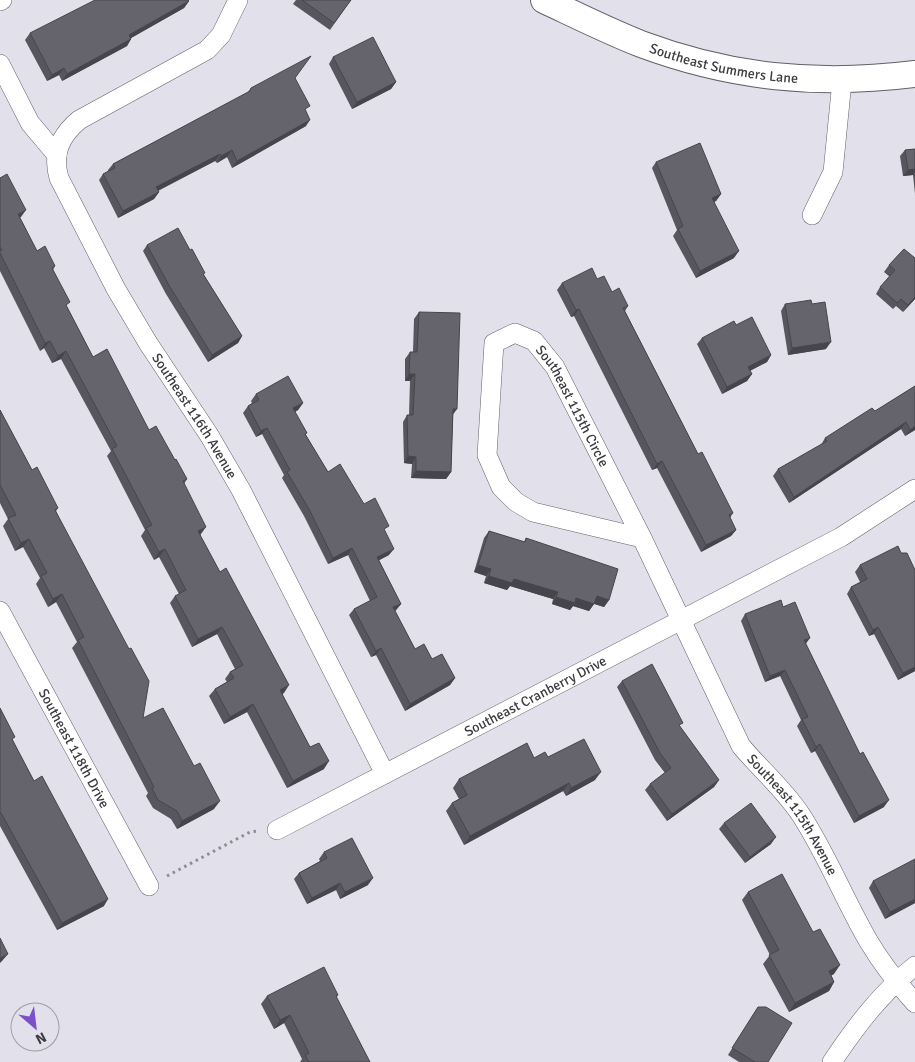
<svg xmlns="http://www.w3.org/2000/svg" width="915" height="1062" font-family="Signika,sans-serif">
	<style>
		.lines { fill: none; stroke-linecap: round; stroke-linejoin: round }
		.street-casing { stroke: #626069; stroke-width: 20 }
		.secondary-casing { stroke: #626069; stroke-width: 28 }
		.path { stroke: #8f8d94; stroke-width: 3; stroke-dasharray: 2.5 4; stroke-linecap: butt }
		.street { stroke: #fff; stroke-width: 19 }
		.secondary { stroke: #fff; stroke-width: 26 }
		.wall { fill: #57555d }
		.shaded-wall { fill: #47454c }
		.building { fill: #65636c; stroke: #47454c }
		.labels { text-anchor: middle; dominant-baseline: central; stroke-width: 5; stroke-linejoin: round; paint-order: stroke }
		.street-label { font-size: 14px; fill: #3c3b3f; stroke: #e2e0ea }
	</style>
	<rect width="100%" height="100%" fill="#e2e0ea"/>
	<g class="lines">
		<defs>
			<g id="street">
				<path id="s1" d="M238,0L221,35L207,50L79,120C60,136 52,154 59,178L116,289L148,343L209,435L241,490L385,774"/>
				<polyline points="0,1 2,0"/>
				<polyline points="0,64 30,123 57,155"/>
				<polyline points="812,215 833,172 842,81"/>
				<path id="s2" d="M642,538L533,512L516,502L501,487L487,455L494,343L515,333L534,341L555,367L642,538L741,746C761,770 784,789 801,815C827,855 845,901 869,942C882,964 898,984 915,1003"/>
				<path id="s3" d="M0,611L149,886"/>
				<path id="s4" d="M277,830L841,537L915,489"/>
				<path d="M832,1062C856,1026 881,993 915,966"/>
			</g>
			<g id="secondary">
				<path id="s5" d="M544,0C576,15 608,31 641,44C732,78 819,86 915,74"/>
			</g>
		</defs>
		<use href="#street" class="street-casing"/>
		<use href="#secondary" class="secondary-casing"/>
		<polyline class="path" points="167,876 250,832 257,831"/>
		<use href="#street" class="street"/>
		<use href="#secondary" class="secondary"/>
	</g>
	<g class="wall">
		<polygon points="296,0 351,0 330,30 293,4"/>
		<polygon points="189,1 184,8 131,38 131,39 127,46 62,81 59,75 47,81 25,40 30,33"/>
		<polygon points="333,57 396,82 391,89 352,109 329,64"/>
		<polygon points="295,78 306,112 306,126 232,168 227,157 217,163 215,161 158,191 159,192 154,199 118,218 99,180 103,174 108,171 108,170 113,164 247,93 251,88"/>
		<polygon points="915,149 915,194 913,175 903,176 900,156 905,150"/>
		<polygon points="656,162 721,194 716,201 714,202 734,258 696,278 673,236 677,230 652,168"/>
		<polygon points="0,178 37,251 55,266 53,270 67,307 93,357 149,430 175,460 187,479 184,484 201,534 200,535 284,693 282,694 310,747 324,769 287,788 247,712 224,724 209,696 215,689 227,682 225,679 230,672 235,669 217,634 192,647 170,603 175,596 179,594 159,557 154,560 141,536 145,530 107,456 111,451 61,359 52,363 44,348 40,351 0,271"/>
		<polygon points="147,245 204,275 242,336 238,343 208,362 166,294 143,251"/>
		<polygon points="904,249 915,299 903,312 896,306 893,309 876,294 880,287 890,277 884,272 889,265"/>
		<polygon points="597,279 628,306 625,311 698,454 733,513 730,518 736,530 731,536 701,552 657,468 652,470 574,316 571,317 557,290 562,283"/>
		<polygon points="785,304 826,349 788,355 781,311"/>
		<polygon points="419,312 453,415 451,472 446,479 411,478 412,464 404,463 403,422 407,415 409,415 410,381 405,381 405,359 410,352 413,352 414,319"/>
		<polygon points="736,325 771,355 767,362 750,371 752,374 747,381 722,394 697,344 702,338"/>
		<polygon points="915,386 915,430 905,436 901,429 789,503 773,476 778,469 821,445 825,438 875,411"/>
		<polygon points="256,394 303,403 298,410 295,412 306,435 328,472 364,504 385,531 389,555 379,560 401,604 396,610 395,611 415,649 432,659 455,678 450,685 405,711 376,655 371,657 349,615 354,609 370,601 348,555 328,564 304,516 282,478 284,475 262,434 256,437 243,413 248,406 252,403 251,401"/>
		<polygon points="0,410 32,470 58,508 56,511 143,718 214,809 177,829 171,819 153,808 146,796 148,793 72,648 77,642 56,602 48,607 36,584 40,578 23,547 15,551 3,526 8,519 0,503"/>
		<polygon points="489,531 524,542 526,538 609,600 604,607 594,604 589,611 573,606 570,610 552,604 553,599 510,586 507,590 484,583 486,576 474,572 484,538"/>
		<polygon points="901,553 915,570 915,671 898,680 874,634 869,636 847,594 851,587 860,582 855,572 860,565"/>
		<polygon points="783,607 806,644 884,807 854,823 815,751 811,753 797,726 801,720 780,676 765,682 741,621 745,614"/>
		<polygon points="622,681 680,727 719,780 714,787 667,821 645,790 650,784 665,773 655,760 617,687"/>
		<polygon points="0,708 13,741 34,781 104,906 57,930 0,826"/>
		<polygon points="548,757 595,780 566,796 563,791 464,845 446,811 452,803 459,799 453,788 459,779 534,758"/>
		<polygon points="724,823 771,844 745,863 719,829"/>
		<polygon points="324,852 368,885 340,899 336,890 307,904 294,879 299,873 320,861 319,859"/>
		<polygon points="873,881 915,903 885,919 869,888"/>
		<polygon points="748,892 834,974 831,975 834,982 829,991 789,1012 763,964 770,955 742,900"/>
		<polygon points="338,995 336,998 370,1062 300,1062 302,1059 284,1023 274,1029 261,1004 267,996"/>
		<polygon points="758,1007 768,1062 739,1062 728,1055"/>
	</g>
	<g class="shaded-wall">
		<polygon points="189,1 184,8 124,42 129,35"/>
		<polygon points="131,39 127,46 62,81 67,74"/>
		<polygon points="64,68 59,75 47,81 52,75"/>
		<polygon points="396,82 391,89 352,109 357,102"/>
		<polygon points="310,120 306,126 232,168 237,161"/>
		<polygon points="232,150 227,157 217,163 221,156"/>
		<polygon points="220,154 215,161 151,194 156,187"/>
		<polygon points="915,169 915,172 913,175 903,176 908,170"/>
		<polygon points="159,192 154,199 118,218 123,211"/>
		<polygon points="721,194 716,201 707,205 712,198"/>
		<polygon points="26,210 21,217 12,222 18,214"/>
		<polygon points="739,251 734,258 696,278 700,271"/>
		<polygon points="915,297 915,299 903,312 908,305"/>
		<polygon points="579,309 574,316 571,317 576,310"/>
		<polygon points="242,336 238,343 208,362 212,355"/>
		<polygon points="50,341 44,348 40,351 45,343"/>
		<polygon points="831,342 826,349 788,355 792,348"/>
		<polygon points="66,351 61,359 52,363 58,356"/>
		<polygon points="771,355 767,362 743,374 748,367"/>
		<polygon points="409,374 415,374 410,381 405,381"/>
		<polygon points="752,374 747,381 722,394 727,387"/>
		<polygon points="303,403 298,410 289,415 293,408"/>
		<polygon points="453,409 457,409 452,416"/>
		<polygon points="906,422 901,429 789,503 794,497"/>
		<polygon points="915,426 915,430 905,436 910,430"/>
		<polygon points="267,428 262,434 256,437 261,431"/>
		<polygon points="408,456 416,457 412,464 404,463"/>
		<polygon points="662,461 657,468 652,470 657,464"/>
		<polygon points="416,471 451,472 446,479 411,478"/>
		<polygon points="206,527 201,534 193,539 198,531"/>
		<polygon points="736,530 731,536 701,552 706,545"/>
		<polygon points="29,539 23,547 15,551 21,543"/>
		<polygon points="352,548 348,555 328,564 333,558"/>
		<polygon points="165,549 159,557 154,560 159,552"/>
		<polygon points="394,549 389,555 372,564 377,557"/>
		<polygon points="478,565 491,569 486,576 474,572"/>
		<polygon points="489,576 514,579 558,592 553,599 510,586 507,590 484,583"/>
		<polygon points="62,594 56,602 48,607 53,599"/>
		<polygon points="597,596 609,600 604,607 592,603"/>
		<polygon points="556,597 576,598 594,604 589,611 573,606 570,610 552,604"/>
		<polygon points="401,604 396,610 388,614 393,607"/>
		<polygon points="222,627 217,634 192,647 198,639"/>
		<polygon points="878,627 874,634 869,636 873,630"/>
		<polygon points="810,638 805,645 804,640"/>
		<polygon points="381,648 376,655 371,657 376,651"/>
		<polygon points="915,667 915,671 898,680 903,673"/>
		<polygon points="785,670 780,676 765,682 770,676"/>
		<polygon points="455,678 450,685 405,711 410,704"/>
		<polygon points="289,685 284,693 275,698 280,690"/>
		<polygon points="253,704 247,712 224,724 230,717"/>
		<polygon points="820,744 815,751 811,753 816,747"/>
		<polygon points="329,761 324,769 287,788 293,781"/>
		<polygon points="601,772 595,780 566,796 571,788"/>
		<polygon points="719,780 714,787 667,821 672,814"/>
		<polygon points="569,783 563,791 464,845 470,836"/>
		<polygon points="889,800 884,807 854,823 859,816"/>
		<polygon points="220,801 214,809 177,829 182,821"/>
		<polygon points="776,837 771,844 745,863 750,857"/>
		<polygon points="373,878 368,885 340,899 345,892"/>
		<polygon points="340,883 336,890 307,904 312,898"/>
		<polygon points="108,899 104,906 57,930 62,923"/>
		<polygon points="915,899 915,903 885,919 890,912"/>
		<polygon points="8,954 2,961 0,963 0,958"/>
		<polygon points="840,965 834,974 823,980 829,971"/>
		<polygon points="834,982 829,991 789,1012 795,1003"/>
		<polygon points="290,1015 284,1023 274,1029 280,1020"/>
	</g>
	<g class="building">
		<polygon points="95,0 188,0 189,1 129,35 131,39 67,74 64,68 52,75 30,33"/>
		<polygon points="302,0 351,0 334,23"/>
		<polygon points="373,37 396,82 357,102 333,57"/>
		<polygon points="311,56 295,78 310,106 305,109 310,120 237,161 232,150 221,156 220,154 156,187 159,192 123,211 103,174 115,168 113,164 250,91 251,88"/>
		<polygon points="700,143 721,194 712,198 739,251 700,271 678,229 683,226 656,162"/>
		<polygon points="915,149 915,169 908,170 905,150"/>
		<polygon points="7,174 26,210 18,214 37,251 45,246 55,266 52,268 70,302 66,305 93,357 107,349 149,430 156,426 175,460 176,459 187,479 183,481 206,527 198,531 220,572 226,568 289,685 280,690 310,747 319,743 329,761 293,781 253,704 230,717 215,689 234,678 230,672 243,665 222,627 198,639 175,596 186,590 165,549 159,552 146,528 152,525 112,449 117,446 66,351 58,356 50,341 45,343 0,253 0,250 2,250 0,247 0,178"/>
		<polygon points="178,228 190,250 192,249 205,273 203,274 242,336 212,355 170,287 147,245"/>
		<polygon points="904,249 915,258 915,297 908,305 901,299 897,303 880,287 895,270 889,265"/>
		<polygon points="592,268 597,279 604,276 612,292 619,288 628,306 623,308 698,454 702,452 733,513 729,515 736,530 706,545 662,461 657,464 579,309 576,310 562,283"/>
		<polygon points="811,300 812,304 825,302 831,342 792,348 785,304"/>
		<polygon points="419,312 460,313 457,409 453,409 451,472 416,471 416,457 408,456 407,415 413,415 415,374 409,374 410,352 417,352"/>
		<polygon points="752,317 771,355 748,367 752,374 727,387 702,338 734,321 736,325"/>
		<polygon points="288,376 303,403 293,408 307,433 305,434 328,472 340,464 364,504 375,498 389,526 384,529 394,549 377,557 401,604 393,607 415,649 424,644 432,659 442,654 455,678 410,704 381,648 376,651 354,609 377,597 352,548 333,558 309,509 287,472 290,470 267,428 261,431 248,406 259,400 256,394"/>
		<polygon points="915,386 915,426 910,430 906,422 794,497 778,469 827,441 825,438 872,408 875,411"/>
		<polygon points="0,410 32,470 37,467 58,508 55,510 129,649 131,648 149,681 143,718 163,708 194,766 200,763 220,801 182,821 177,811 158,800 152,788 154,787 78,640 84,637 62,594 53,599 41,576 47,573 29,539 21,543 8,518 16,515 0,485"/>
		<polygon points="489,531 525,542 526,538 618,569 609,600 597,596 594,604 576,598 575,603 556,597 558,592 514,579 512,583 489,576 491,569 478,565"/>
		<polygon points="898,546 901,553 907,553 915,570 915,667 903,673 878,627 873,630 851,587 867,579 860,565"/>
		<polygon points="781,600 783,607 795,602 810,638 804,640 860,754 863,752 889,800 859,816 820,744 816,747 802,719 808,717 785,670 770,676 745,614"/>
		<polygon points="652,664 683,723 679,725 719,780 672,814 650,784 671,768 660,753 622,681"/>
		<polygon points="0,708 15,737 12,739 34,781 42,776 108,899 62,923 1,813 0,813"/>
		<polygon points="584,739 601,772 571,788 569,783 470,836 452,803 467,795 459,779 527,743 534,758 545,752 548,757"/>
		<polygon points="751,803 776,837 750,857 724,823"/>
		<polygon points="352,838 373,878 345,892 340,883 312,898 299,873 327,858 324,852"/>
		<polygon points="915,859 915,899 890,912 873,881"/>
		<polygon points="782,874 813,932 820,929 840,965 829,971 834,982 795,1003 769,955 779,950 748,892"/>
		<polygon points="0,938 8,954 0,958"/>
		<polygon points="324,967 338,995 336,996 370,1062 309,1062 305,1055 309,1053 290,1015 280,1020 267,996"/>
		<polygon points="758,1007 766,1007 792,1023 768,1062 755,1062 732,1048"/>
	</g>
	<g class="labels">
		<g class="street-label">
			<text stroke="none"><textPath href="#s5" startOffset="192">Southeast Summers Lane</textPath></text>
			<text stroke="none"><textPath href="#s2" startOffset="420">Southeast 115th Circle</textPath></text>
			<text stroke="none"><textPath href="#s1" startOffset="545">Southeast 116th Avenue</textPath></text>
			<text stroke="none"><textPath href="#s4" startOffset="291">Southeast Cranberry Drive</textPath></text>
			<text stroke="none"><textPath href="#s3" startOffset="156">Southeast 118th Drive</textPath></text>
			<text stroke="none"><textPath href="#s2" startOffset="886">Southeast 115th Avenue</textPath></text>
		</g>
	</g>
	<g transform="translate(35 1027) rotate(152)"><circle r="24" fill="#e2e0ea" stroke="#a09ea6"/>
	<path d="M0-4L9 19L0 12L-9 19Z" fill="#7c50c9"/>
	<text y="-8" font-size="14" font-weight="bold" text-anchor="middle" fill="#3c3b3f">N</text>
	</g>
</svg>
